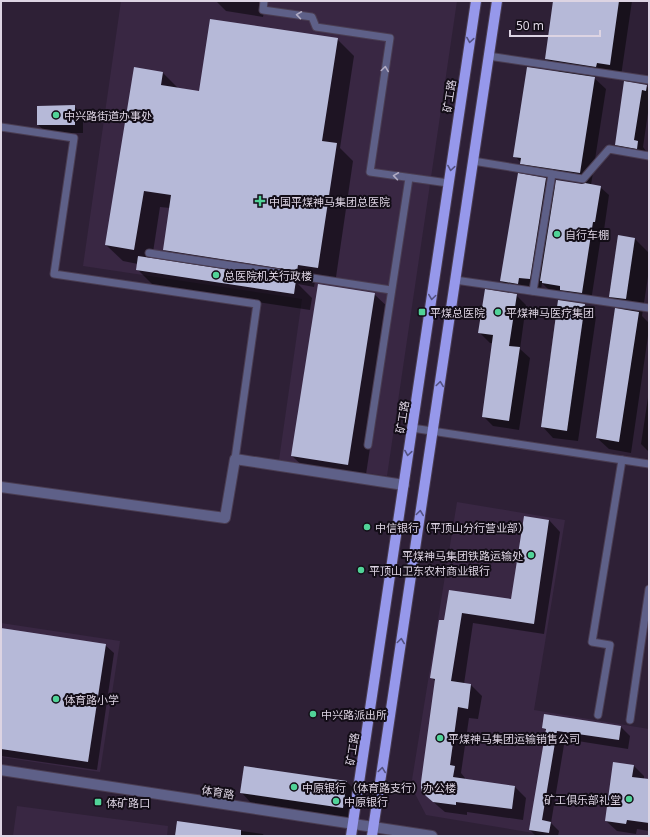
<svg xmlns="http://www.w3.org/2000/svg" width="650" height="837" font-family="'Noto Sans','Noto Sans SC',sans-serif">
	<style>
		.built { fill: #392743 }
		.shadow { fill: #0007; fill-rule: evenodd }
		.building { fill: #b6b9d8 }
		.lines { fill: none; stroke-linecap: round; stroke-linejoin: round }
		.service-casing { stroke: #4a3d52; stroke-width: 9 }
		.minor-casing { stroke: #4a3d52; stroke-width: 12 }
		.tertiary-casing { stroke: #4a3d52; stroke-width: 12 }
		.primary-casing { stroke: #4a3d52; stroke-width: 12 }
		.service { stroke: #5e6088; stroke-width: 7 }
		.minor { stroke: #5e6088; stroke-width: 10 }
		.tertiary { stroke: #5e6088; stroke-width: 10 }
		.primary { stroke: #9698eb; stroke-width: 10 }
		.oneway { stroke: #b1abc3 }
		.oneway2 { stroke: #545281 }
		.poi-dot { fill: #51d398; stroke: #130d17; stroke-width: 1.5 }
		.labels { text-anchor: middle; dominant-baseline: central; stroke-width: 4; stroke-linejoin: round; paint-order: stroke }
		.street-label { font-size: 11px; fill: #ddd4e3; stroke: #130d17 }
		.poi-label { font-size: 11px; fill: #ddd4e3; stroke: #130d17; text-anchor: start }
	</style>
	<rect width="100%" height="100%" fill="#2e2036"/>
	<g class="built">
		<polygon points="121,1 457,1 387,476 279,460 302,299 83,266"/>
		<polygon points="457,502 565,520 534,710 649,729 649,836 551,836 426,815 411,786"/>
		<polygon points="1,623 120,641 100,772 1,757"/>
		<polygon points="17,806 168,826 167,836 13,836"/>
	</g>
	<g class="shadow">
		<polygon points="216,1 266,1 263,17 226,11"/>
		<polygon points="554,1 632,1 621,76 608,74 607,78 592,76 606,89 591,185 600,187 609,195 604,230 602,230 591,301 551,292 542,283 541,290 530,288 529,295 514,293 526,305 520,349 530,358 519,430 493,426 483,416 493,343 490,343 480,333 515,295 501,281 546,179 556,189 587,184 532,175 515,156 560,73 546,59"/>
		<path d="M337,39L354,56L340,148L353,161L335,284L315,281L314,287L298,284L312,298L310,310L154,286L137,269L138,264L123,261L106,245L163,73L178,88L200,92ZM160,207L170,208L164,250L177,263L152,259Z"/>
		<polygon points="625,83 646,86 649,88 649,106 643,147 646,151 646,157 625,153 616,145"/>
		<polygon points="74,106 83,115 83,133 47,133 38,125"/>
		<polygon points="635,239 649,253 649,270 642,316 649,323 649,329 631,453 609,449 597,438 624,311 610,296"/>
		<polygon points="374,294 391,310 365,481 309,472 292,456"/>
		<polygon points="584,305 596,317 578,441 553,438 542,426"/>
		<polygon points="649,391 649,452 641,444"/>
		<polygon points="549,520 560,532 544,634 473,623 464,684 471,685 482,696 478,719 469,718 461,773 465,778 465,779 515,787 526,798 523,820 467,812 467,815 445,812 439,807 427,796 436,682 431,677 445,622 449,591 512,601"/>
		<polygon points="1,629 105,645 114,653 97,770 1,756"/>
		<polygon points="545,715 621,727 630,736 628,749 565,739 551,823 559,831 558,836 536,836 530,830 547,731 543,728"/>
		<polygon points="634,766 644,776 644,779 649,780 649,831 637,829 636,834 617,831 606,821"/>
		<polygon points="245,767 347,782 359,794 355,819 252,804 241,792"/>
		<polygon points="178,822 263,834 264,836 176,836"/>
	</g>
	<g class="building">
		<polygon points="553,1 619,1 610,65 597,63 596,67 545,59"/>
		<polygon points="210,19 338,38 322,141 337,143 318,268 298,265 297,271 163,250 171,195 144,191 134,250 105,245 134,67 163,72 161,85 199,91"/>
		<polygon points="527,67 595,77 580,173 520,164 521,158 513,157"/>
		<polygon points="624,81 647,85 646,91 642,90 634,140 638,141 637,149 615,145"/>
		<polygon points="75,105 75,125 37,125 37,106"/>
		<polygon points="518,173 546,178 530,279 519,278 518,284 500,281"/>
		<polygon points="556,180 582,184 585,183 601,186 595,222 593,222 582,293 560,290 560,286 542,283 542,281 540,281"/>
		<polygon points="618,235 635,238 626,299 609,297"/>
		<polygon points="138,256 296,280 294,294 136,270"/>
		<polygon points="318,284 375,293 348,465 291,456"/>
		<polygon points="485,289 517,294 509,346 520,347 509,421 482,417 493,335 478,333"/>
		<polygon points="558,300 585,304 567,431 541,427"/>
		<polygon points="615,308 639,312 619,442 596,438"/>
		<polygon points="524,516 549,520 534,624 462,613 451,681 471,684 468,709 458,707 450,765 455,766 453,777 515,786 512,809 456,802 456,805 433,802 426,796 421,790 421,782 435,679 430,678 439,620 444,620 449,590 511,599"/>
		<polygon points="1,628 106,644 88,762 1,749"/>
		<polygon points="544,714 621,726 619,740 557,731 542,820 551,822 549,833 529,830 546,729 542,728"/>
		<polygon points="613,762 634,765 632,777 649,779 649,823 627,820 626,824 605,821"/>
		<polygon points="244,766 347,781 343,808 240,793"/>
		<polygon points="177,821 241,830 241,836 175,836"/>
	</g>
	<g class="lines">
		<defs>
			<g id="service">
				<polyline points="264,1 263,10 312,17 316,27 390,38 370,172 448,183"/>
				<polyline points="488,56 649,80"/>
				<polyline points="1,127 74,138 54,274 257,304 235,459"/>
				<polyline points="473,161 583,179 609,149 649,156"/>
				<polyline points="149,253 391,290"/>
				<polyline points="455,280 649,308"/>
				<polyline points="533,291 552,174"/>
				<polyline points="412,428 649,464"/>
				<polyline points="368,445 409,178"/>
				<polyline points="598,715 610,645 592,642 622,460"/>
				<polyline points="630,720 649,589"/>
			</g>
			<polyline id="minor" points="1,487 225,518 235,459 404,485"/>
			<polyline id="tertiary" points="1,770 432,836"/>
			<g id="primary">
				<polyline points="351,836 476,1"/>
				<polyline points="372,836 497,1"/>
			</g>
		</defs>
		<use href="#service" class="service-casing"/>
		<use href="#minor" class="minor-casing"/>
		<use href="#tertiary" class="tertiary-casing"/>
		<use href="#primary" class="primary-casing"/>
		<use href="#service" class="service"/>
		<use href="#minor" class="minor"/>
		<use href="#tertiary" class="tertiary"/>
		<use href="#primary" class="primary"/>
	</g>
	<defs><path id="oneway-chevron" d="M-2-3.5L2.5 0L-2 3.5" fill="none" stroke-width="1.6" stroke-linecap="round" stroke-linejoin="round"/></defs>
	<g class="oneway">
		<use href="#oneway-chevron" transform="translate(299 15) rotate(-172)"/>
		<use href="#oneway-chevron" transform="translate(385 69) rotate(-82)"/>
		<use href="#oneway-chevron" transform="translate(396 176) rotate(-172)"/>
	</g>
	<g class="oneway2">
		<use href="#oneway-chevron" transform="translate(470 40) rotate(99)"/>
		<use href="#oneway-chevron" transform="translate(451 168) rotate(99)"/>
		<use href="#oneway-chevron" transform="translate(432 297) rotate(98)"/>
		<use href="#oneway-chevron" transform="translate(440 384) rotate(-82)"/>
		<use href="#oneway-chevron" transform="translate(408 453) rotate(99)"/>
		<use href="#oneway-chevron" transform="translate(420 513) rotate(-82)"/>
		<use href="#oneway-chevron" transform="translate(401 641) rotate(-82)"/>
		<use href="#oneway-chevron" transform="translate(382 770) rotate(-82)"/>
	</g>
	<g class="poi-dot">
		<circle cx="56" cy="115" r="4"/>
		<path d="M258 195h4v4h4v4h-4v4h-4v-4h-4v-4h4z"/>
		<circle cx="557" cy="234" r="4"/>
		<circle cx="216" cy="275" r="4"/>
		<rect x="418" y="308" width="8" height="8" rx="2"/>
		<circle cx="498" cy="312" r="4"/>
		<circle cx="367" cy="527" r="4"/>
		<circle cx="531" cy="555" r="4"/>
		<circle cx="361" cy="570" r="4"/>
		<circle cx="56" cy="699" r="4"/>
		<circle cx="313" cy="714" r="4"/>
		<circle cx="440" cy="738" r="4"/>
		<circle cx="294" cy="787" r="4"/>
		<circle cx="629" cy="799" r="4"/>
		<circle cx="336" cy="801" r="4"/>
		<rect x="94" y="798" width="8" height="8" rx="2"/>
	</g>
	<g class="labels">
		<g class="street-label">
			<text transform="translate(449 96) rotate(-81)">矿工路</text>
			<text transform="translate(402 417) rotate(-81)">矿工路</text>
			<text transform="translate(352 749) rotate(-81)">矿工路</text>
			<text transform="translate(218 792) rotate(9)">体育路</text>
		</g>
		<g class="poi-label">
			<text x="64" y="115">中兴路街道办事处</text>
			<text x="269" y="201">中国平煤神马集团总医院</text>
			<text x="565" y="234">自行车棚</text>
			<text x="224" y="275">总医院机关行政楼</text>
			<text x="430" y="312">平煤总医院</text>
			<text x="506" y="312">平煤神马医疗集团</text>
			<text x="375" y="527">中信银行（平顶山分行营业部）</text>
			<text x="523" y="555" text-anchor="end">平煤神马集团铁路运输处</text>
			<text x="369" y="570">平顶山卫东农村商业银行</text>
			<text x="64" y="699">体育路小学</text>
			<text x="321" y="714">中兴路派出所</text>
			<text x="448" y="738">平煤神马集团运输销售公司</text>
			<text x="302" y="787">中原银行（体育路支行）办公楼</text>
			<text x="621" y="799" text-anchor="end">矿工俱乐部礼堂</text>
			<text x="344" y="801">中原银行</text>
			<text x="106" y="802">体矿路口</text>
		</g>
	</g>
	<rect width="650" height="837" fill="none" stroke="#ddd4e3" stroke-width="4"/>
	<path d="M510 30v6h90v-6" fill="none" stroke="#ddd4e3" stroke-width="2"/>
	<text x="516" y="30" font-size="12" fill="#ddd4e3" stroke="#130d17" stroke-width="3" paint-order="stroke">50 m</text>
</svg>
